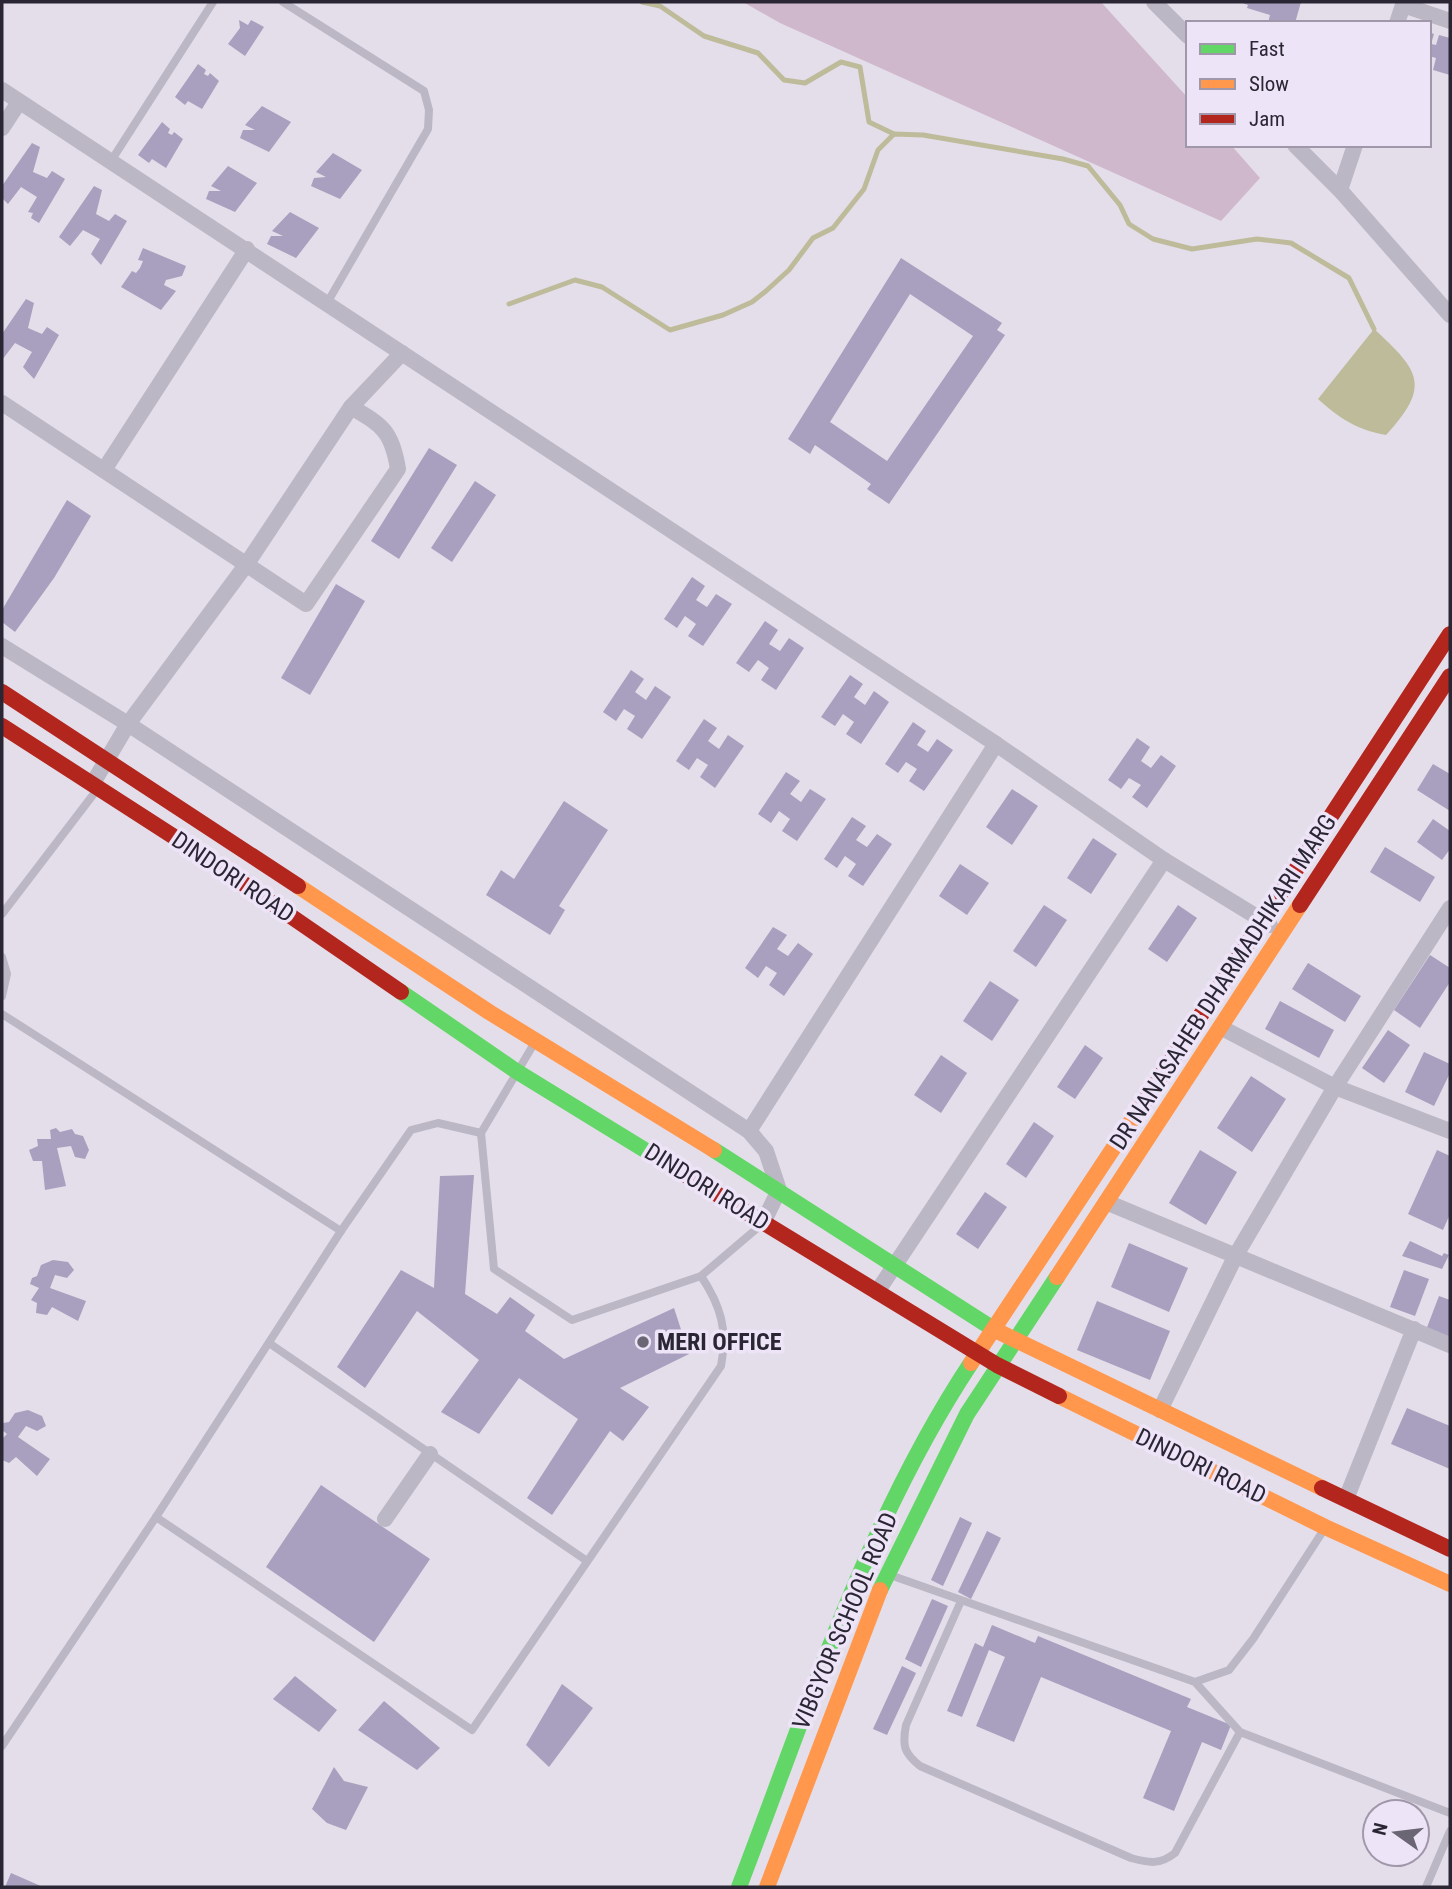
<svg xmlns="http://www.w3.org/2000/svg" width="1452" height="1889" font-family="'Roboto Condensed',sans-serif">
	<style>
		.green { fill: #d0b8cc }
		.water { fill: #bebb9a }
		.lines { fill: none; stroke-linecap: round; stroke-linejoin: round }
		.stream { stroke: #bebb9a; stroke-width: 5 }
		.building { fill: #a8a0be; fill-rule: evenodd }
		.lane { stroke: #bcb7c4; stroke-width: 8 }
		.street { stroke: #bcb7c4; stroke-width: 16 }
		.fast { stroke: #63d668; stroke-width: 16 }
		.slow { stroke: #ff974d; stroke-width: 16 }
		.jam { stroke: #b3261e; stroke-width: 16 }
		.poi-dot { fill: #6b6674; stroke: #eee4f8; stroke-width: 2.5 }
		.labels { text-anchor: middle; dominant-baseline: central; stroke-width: 7; stroke-linejoin: round; paint-order: stroke }
		.street-label { font-size: 24px; fill: #2a2634; stroke: #eee4f8 }
		.poi-label { font-size: 24px; font-weight: bold; fill: #2a2634; stroke: #eee4f8; text-anchor: start }
	</style>
	<rect width="100%" height="100%" fill="#e4deea"/>
	<polygon class="green" points="743,2 1101,2 1188,98 1188,145 1231,145 1260,178 1221,221 780,23"/>
	<path class="water" d="M1374,329C1420,371 1431,386 1386,435C1357,430 1339,418 1318,399Z"/>
	<g class="lines">
		<g class="stream">
			<polyline points="642,2 660,6 704,36 758,53 784,80 805,83 841,62 860,67 869,122 894,134"/>
			<polyline points="509,304 575,280 602,287 670,330 723,315 752,302 766,291 789,270 813,238 833,228 864,189 878,150 894,134 923,135 1063,159 1088,166 1120,205 1129,224 1153,239 1192,249 1257,239 1291,243 1349,278 1374,329"/>
		</g>
	</g>
	<g class="building">
		<polygon points="1240,2 1301,2 1295,23 1268,23 1270,15 1247,8 1248,5"/>
		<polygon points="239,20 248,25 251,20 264,27 245,56 228,44 240,28"/>
		<polygon points="1429,32 1434,34 1431,44 1436,45 1439,35 1450,38 1450,75 1433,70 1436,58 1429,56"/>
		<polygon points="198,64 206,70 204,74 208,76 210,73 219,81 202,109 188,101 185,105 175,97"/>
		<polygon points="262,106 291,122 269,152 240,138 243,130 255,130 245,125"/>
		<polygon points="162,122 170,129 168,133 172,135 174,132 183,139 166,168 152,159 149,163 138,155"/>
		<polygon points="32,143 40,147 33,172 47,178 52,171 65,179 39,223 31,218 33,213 28,212 37,197 21,187 8,204 2,198 2,186"/>
		<polygon points="333,153 362,170 340,199 311,186 314,178 326,177 316,172"/>
		<polygon points="228,166 257,183 235,212 206,199 209,191 221,191 211,186"/>
		<polygon points="94,186 102,190 96,214 109,221 115,214 127,221 101,265 91,254 100,239 83,230 70,246 59,237"/>
		<polygon points="290,212 319,228 296,258 267,244 271,236 283,236 272,231"/>
		<polygon points="143,248 186,266 182,276 166,280 164,285 176,291 161,310 121,287 132,271 136,273 140,268 143,261 138,260"/>
		<path d="M901,258L1002,323L997,330L1005,335L889,504L867,489L871,484L815,445L810,454L788,439ZM910,294L973,336L887,461L830,422Z"/>
		<polygon points="26,299 34,303 28,328 42,334 47,327 59,335 34,379 23,367 32,352 15,343 2,360 2,334"/>
		<polygon points="429,448 457,465 399,559 371,541"/>
		<polygon points="475,481 496,495 452,562 431,548"/>
		<polygon points="67,500 91,516 54,578 15,632 2,622 2,610"/>
		<polygon points="692,577 705,586 696,600 707,607 716,594 732,604 703,646 688,636 696,624 685,616 677,628 664,619"/>
		<polygon points="336,584 365,601 310,695 281,678"/>
		<polygon points="765,621 778,630 769,644 780,651 789,638 804,648 776,690 761,680 769,668 758,660 749,672 736,663"/>
		<polygon points="631,670 644,679 635,692 646,700 655,686 671,697 642,739 627,729 635,716 624,709 616,721 603,712"/>
		<polygon points="850,675 863,684 854,697 865,705 874,691 889,702 861,744 846,734 854,722 843,714 835,726 821,717"/>
		<polygon points="704,719 717,728 708,741 719,749 728,735 744,746 715,788 700,777 708,765 697,758 689,770 676,761"/>
		<polygon points="913,722 926,731 917,745 928,752 937,739 953,750 924,791 909,781 917,769 906,762 898,773 885,764"/>
		<polygon points="1137,738 1150,747 1141,761 1151,768 1161,755 1176,766 1147,808 1132,797 1141,785 1129,778 1121,789 1108,780"/>
		<polygon points="1433,764 1450,774 1450,811 1417,790"/>
		<polygon points="786,772 800,781 790,794 801,802 810,789 826,799 797,841 782,831 790,819 779,811 771,823 758,814"/>
		<polygon points="1012,789 1038,806 1012,845 986,827"/>
		<polygon points="564,801 608,830 559,906 565,910 550,935 486,895 501,870 514,879"/>
		<polygon points="852,817 866,826 856,840 867,847 877,834 892,844 863,886 848,876 856,864 845,856 837,868 824,859"/>
		<polygon points="1433,819 1450,831 1450,849 1442,860 1417,842"/>
		<polygon points="1093,838 1117,854 1091,894 1067,878"/>
		<polygon points="1385,847 1435,877 1420,902 1370,872"/>
		<polygon points="960,864 989,883 967,915 939,896"/>
		<polygon points="1044,905 1067,920 1036,967 1013,951"/>
		<polygon points="1178,905 1197,918 1167,962 1148,949"/>
		<polygon points="773,927 787,935 777,949 788,956 798,943 813,954 784,996 769,985 777,973 766,966 758,978 745,968"/>
		<polygon points="1430,955 1450,968 1450,982 1420,1028 1394,1010"/>
		<polygon points="1308,963 1361,996 1345,1022 1292,989"/>
		<polygon points="990,981 1019,1000 992,1041 963,1021"/>
		<polygon points="1280,1001 1334,1030 1319,1058 1265,1029"/>
		<polygon points="1388,1030 1410,1045 1384,1083 1362,1068"/>
		<polygon points="1085,1045 1103,1058 1075,1099 1057,1087"/>
		<polygon points="1424,1052 1450,1064 1450,1073 1434,1106 1405,1092"/>
		<polygon points="941,1055 967,1073 941,1113 914,1095"/>
		<polygon points="1251,1076 1286,1099 1252,1152 1217,1128"/>
		<polygon points="1034,1122 1054,1136 1026,1178 1006,1164"/>
		<polygon points="56,1128 60,1132 72,1129 75,1134 83,1136 89,1150 85,1159 75,1157 71,1146 57,1148 66,1186 45,1190 42,1161 33,1161 29,1150 38,1146 37,1139 51,1139 50,1130"/>
		<polygon points="1200,1150 1237,1172 1206,1225 1169,1203"/>
		<polygon points="1437,1150 1450,1156 1450,1214 1443,1230 1408,1214"/>
		<polygon points="474,1175 465,1294 497,1314 510,1297 535,1315 525,1331 564,1359 674,1308 689,1354 620,1388 649,1407 623,1441 610,1431 552,1515 527,1498 578,1419 519,1378 479,1434 441,1412 479,1360 417,1311 365,1388 337,1367 401,1270 434,1288 440,1176"/>
		<polygon points="985,1192 1007,1207 978,1249 956,1234"/>
		<polygon points="1410,1241 1442,1256 1444,1253 1449,1255 1442,1269 1402,1256"/>
		<polygon points="1129,1243 1188,1268 1169,1312 1111,1287"/>
		<polygon points="53,1260 68,1262 74,1270 67,1278 55,1275 50,1288 86,1301 78,1321 52,1307 47,1315 36,1313 37,1303 31,1300 39,1288 30,1284 32,1278 37,1276 41,1265"/>
		<polygon points="1404,1270 1429,1279 1415,1316 1390,1307"/>
		<polygon points="1439,1296 1450,1300 1450,1339 1426,1330"/>
		<polygon points="1097,1301 1170,1331 1150,1380 1077,1350"/>
		<polygon points="1407,1408 1450,1426 1450,1469 1391,1444"/>
		<polygon points="28,1410 42,1416 46,1426 37,1431 26,1426 18,1437 50,1459 37,1476 16,1457 9,1463 2,1460 2,1439 7,1434 2,1430 3,1423 9,1422 15,1413"/>
		<polygon points="321,1485 430,1559 374,1642 266,1567"/>
		<polygon points="960,1517 972,1523 943,1586 931,1580"/>
		<polygon points="987,1531 1001,1538 971,1599 958,1592"/>
		<polygon points="932,1599 948,1606 921,1667 905,1659"/>
		<polygon points="992,1625 1035,1643 1038,1636 1191,1699 1187,1707 1231,1725 1221,1750 1202,1742 1174,1811 1143,1798 1171,1731 1041,1677 1014,1742 976,1726 1005,1657 989,1650 962,1717 947,1711 975,1643 983,1647"/>
		<polygon points="902,1666 916,1673 887,1735 873,1729"/>
		<polygon points="295,1676 337,1710 319,1732 273,1699"/>
		<polygon points="562,1684 593,1708 549,1767 526,1745"/>
		<polygon points="384,1701 440,1748 417,1770 358,1730"/>
		<polygon points="334,1767 344,1781 368,1787 346,1830 327,1823 312,1809"/>
		<polygon points="11,1873 43,1887 5,1887"/>
	</g>
	<g class="lines">
		<g class="lane">
			<polyline points="283,2 424,91 429,110 428,129 327,303"/>
			<polyline points="111,161 213,2"/>
			<polyline points="2,914 96,791"/>
			<polyline points="2,957 7,974 2,996"/>
			<polyline points="2,1014 341,1231 411,1130 438,1123 481,1133 535,1042"/>
			<polyline points="481,1133 494,1269 572,1320 701,1276 761,1225"/>
			<path d="M341,1231L156,1517L472,1730L721,1366C728,1330 721,1306 701,1276"/>
			<polyline points="269,1343 587,1561"/>
			<polyline points="890,1575 1195,1682 1240,1732 1450,1813"/>
			<path d="M961,1601L906,1725C902,1746 904,1753 920,1766L1131,1858C1149,1863 1160,1865 1175,1853L1240,1732"/>
			<polyline points="1195,1682 1229,1670 1253,1639 1323,1531"/>
			<polyline points="2,1746 156,1517"/>
			<polyline points="1426,1887 1450,1831"/>
		</g>
		<g class="street">
			<polyline points="1154,2 1188,36"/>
			<polyline points="1403,5 1450,21"/>
			<polyline points="1397,23 1404,2"/>
			<polyline points="2,90 996,744 1164,860 1270,925"/>
			<polyline points="2,128 19,102"/>
			<polyline points="1295,145 1340,190 1450,315"/>
			<polyline points="1340,190 1355,145"/>
			<path d="M2,403L306,604L398,469C392,431 382,425 351,407L402,353"/>
			<polyline points="104,470 247,249"/>
			<polyline points="2,646 128,724 246,565 351,407"/>
			<polyline points="93,783 128,724 749,1131 766,1151 779,1190 763,1223"/>
			<polyline points="1222,1028 1335,1087 1450,1131"/>
			<polyline points="749,1131 996,744"/>
			<polyline points="1106,1202 1450,1345"/>
			<polyline points="877,1292 1164,860"/>
			<polyline points="1160,1410 1236,1255 1335,1087 1450,908"/>
			<polyline points="1346,1499 1414,1329"/>
			<polyline points="385,1519 430,1454"/>
		</g>
		<g class="fast">
			<polyline points="401,992 516,1071 666,1163"/>
			<polyline points="714,1150 995,1330"/>
			<polyline points="880,1590 967,1414 1057,1277"/>
			<path d="M739,1887C807,1710 866,1522 971,1363"/>
		</g>
		<g class="slow">
			<polyline points="298,886 489,1012 714,1150"/>
			<polyline points="1057,1277 1300,905"/>
			<polyline points="995,1330 1322,1488"/>
			<polyline points="971,1363 1144,1102"/>
			<polyline points="1059,1396 1325,1527 1450,1584"/>
			<polyline points="767,1887 880,1590"/>
		</g>
		<g class="jam">
			<polyline points="2,692 298,886"/>
			<polyline points="2,726 196,851 401,992"/>
			<polyline points="1300,905 1450,676"/>
			<polyline points="1144,1102 1450,634"/>
			<polyline points="666,1163 997,1365 1059,1396"/>
			<polyline points="1322,1488 1450,1549"/>
		</g>
	</g>
	<circle class="poi-dot" cx="643" cy="1342" r="7"/>
	<g class="labels">
		<g class="street-label">
			<text transform="translate(233 877) rotate(34)">DINDORI ROAD</text>
			<text transform="translate(1223 982) rotate(-57)">DR NANASAHEB DHARMADHIKARI MARG</text>
			<text transform="translate(707 1187) rotate(32)">DINDORI ROAD</text>
			<text transform="translate(1201 1466) rotate(26)">DINDORI ROAD</text>
			<text transform="translate(845 1621) rotate(-67)">VIBGYOR SCHOOL ROAD</text>
		</g>
		<g class="poi-label">
			<text x="657" y="1342">MERI OFFICE</text>
		</g>
	</g>
	<rect width="1452" height="1889" fill="none" stroke="#2a2634" stroke-width="7"/>
	<rect x="1186" y="21" width="245" height="126" fill="#eee4f8" stroke="#a098aa" stroke-width="2"/>
	<rect x="1200" y="44" width="35" height="10" fill="#63d668" stroke="#a098aa" stroke-width="2"/>
	<text x="1249" y="56" font-size="21" fill="#2a2634">Fast</text>
	<rect x="1200" y="79" width="35" height="10" fill="#ff974d" stroke="#a098aa" stroke-width="2"/>
	<text x="1249" y="91" font-size="21" fill="#2a2634">Slow</text>
	<rect x="1200" y="114" width="35" height="10" fill="#b3261e" stroke="#a098aa" stroke-width="2"/>
	<text x="1249" y="126" font-size="21" fill="#2a2634">Jam</text>
	<g transform="translate(1396 1833) rotate(284)"><circle r="33" fill="#eee4f8" stroke="#a098aa" stroke-width="2"/>
	<path d="M0-5L12 26L0 18L-12 26Z" fill="#6b6674"/>
	<text y="-10" font-size="19" font-weight="bold" text-anchor="middle" fill="#2a2634">N</text>
	</g>
</svg>
